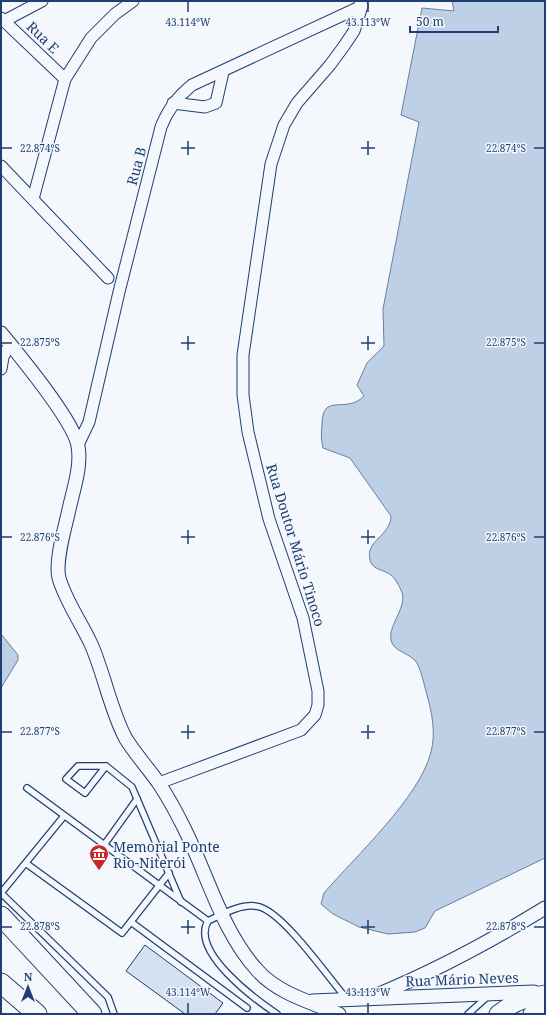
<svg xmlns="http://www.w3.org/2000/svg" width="546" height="1015" font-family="'Noto Serif',serif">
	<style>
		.water { fill: #bed0e5; stroke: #687fa3 }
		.building { fill: #d5e0f0; stroke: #1d3f73 }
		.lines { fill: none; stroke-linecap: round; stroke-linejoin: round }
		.service-casing { stroke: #1d3f73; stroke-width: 8 }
		.minor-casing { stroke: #1d3f73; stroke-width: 13 }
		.tertiary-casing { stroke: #1d3f73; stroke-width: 15 }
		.primary-casing { stroke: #1d3f73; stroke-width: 19 }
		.motorway-casing { stroke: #1d3f73; stroke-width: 21 }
		.service { stroke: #f4f7fb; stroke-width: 5.5 }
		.minor { stroke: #f4f7fb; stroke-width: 11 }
		.tertiary { stroke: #f4f7fb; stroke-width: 13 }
		.primary { stroke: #f4f7fb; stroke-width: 17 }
		.motorway { stroke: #f4f7fb; stroke-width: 19 }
		.ticks { fill: none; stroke: #1d3f73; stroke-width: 1.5 }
		.labels { text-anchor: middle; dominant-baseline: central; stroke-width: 3; stroke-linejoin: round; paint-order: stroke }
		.street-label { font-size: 14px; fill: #1d3f73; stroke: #f4f7fb }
		.poi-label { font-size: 14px; fill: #1d3f73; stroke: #f4f7fb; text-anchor: start }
		.ticks-label { font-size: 10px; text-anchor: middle; fill: #1d3f73; stroke: #f4f7fb; stroke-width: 3; stroke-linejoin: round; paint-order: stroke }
	</style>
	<rect width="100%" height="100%" fill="#f4f7fb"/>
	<g class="water">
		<path d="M452,1H545V858L435,911L425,928L415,932L388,934L359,927L333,914L321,904L324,893C355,857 420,797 431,752C436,733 432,713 427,695C424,685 422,672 417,663C411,653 393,652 391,640C388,624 409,606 401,590C399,586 395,578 391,575C385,570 372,570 370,560C365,540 391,536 391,516L350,458L323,448C321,440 321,433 322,425C322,391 346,415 364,396L357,385L367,363L384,346L383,309L419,122L401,115L422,8L454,11Z"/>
		<polygon points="1,634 18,655 18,660 1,688"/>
	</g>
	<polygon class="building" points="145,945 223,1003 215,1014 185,1014 126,971"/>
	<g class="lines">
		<defs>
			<g id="service">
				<polyline points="106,766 85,793 66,779 78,766 106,766 132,787 181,902"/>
				<polyline points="27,788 208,921"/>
				<polyline points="104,845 137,799"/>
				<polyline points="27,864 122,933 169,873"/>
				<polyline points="1,893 108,997 114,1014"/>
				<polyline points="1,893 64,816"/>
				<polyline points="131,922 247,1008"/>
				<path d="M277,1014C256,1000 190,952 208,921C222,914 244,902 260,907C285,915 328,977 346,998"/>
				<polyline points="468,1014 487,997"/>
			</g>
			<g id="minor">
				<polyline points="1,18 65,79"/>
				<polyline points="4,21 42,1"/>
				<polyline points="173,103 205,107 216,103 223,72"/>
				<polyline points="1,166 108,278"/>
				<polyline points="33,199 65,79 91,38 115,14 133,1"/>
				<polyline points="1,369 3,357 10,344"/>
				<path d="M78,445L89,422L119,292L161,127C168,109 177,97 192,85L362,6"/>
				<polyline points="159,783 301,730 315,715 318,705 318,691 303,618 269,519 248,432 243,395 243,355 271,164 284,125 297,103 330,65 344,46 354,31 362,6 360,1"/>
			</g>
			<g id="tertiary">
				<path d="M1,333C19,355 74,421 78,446C82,468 72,493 68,514C64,531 55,562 59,578C66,602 81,622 91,644C104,673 111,712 126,739C136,755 149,769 160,785C167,796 174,808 180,820C206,868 220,930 258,971C279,994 311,1002 339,1014"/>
				<path d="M377,995C435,971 491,941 545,908"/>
				<polyline points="312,1001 534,992"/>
			</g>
			<g id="primary">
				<path d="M498,1014C512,1003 527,997 545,994"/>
				<polyline points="532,1014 545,1008"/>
			</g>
			<g id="motorway">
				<polyline points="1,916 92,1014"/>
				<polyline points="1,983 37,1014"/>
			</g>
		</defs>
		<use href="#service" class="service-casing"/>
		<use href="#minor" class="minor-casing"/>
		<use href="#tertiary" class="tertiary-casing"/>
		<use href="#primary" class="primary-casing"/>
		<use href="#motorway" class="motorway-casing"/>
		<use href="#service" class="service"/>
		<use href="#minor" class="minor"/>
		<use href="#tertiary" class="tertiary"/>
		<use href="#primary" class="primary"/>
		<use href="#motorway" class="motorway"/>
	</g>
	<path class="ticks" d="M188,2V12M368,2V12M188,141V155M368,141V155M2,148H12M181,148H195M361,148H375M534,148H544M188,336V350M368,336V350M2,343H12M181,343H195M361,343H375M534,343H544M188,530V544M368,530V544M2,537H12M181,537H195M361,537H375M534,537H544M188,725V739M368,725V739M2,732H12M181,732H195M361,732H375M534,732H544M188,920V934M368,920V934M2,927H12M181,927H195M361,927H375M534,927H544M188,1003V1013M368,1003V1013"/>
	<defs>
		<symbol id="museum-pin" viewBox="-11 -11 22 30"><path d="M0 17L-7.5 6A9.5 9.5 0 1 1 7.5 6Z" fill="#c62828" stroke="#f4f7fb"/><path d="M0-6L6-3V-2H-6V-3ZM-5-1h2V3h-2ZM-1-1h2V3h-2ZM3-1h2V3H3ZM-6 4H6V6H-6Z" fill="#fff"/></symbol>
	</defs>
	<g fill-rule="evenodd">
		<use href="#museum-pin" x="88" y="843" width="22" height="30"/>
	</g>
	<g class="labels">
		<g class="street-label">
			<text transform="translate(43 37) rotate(44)">Rua E</text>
			<text transform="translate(136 166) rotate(-75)">Rua B</text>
			<text transform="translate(296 545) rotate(73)">Rua Doutor Mário Tinoco</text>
			<text transform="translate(462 979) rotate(-2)">Rua Mário Neves</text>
		</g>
		<g class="poi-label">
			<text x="113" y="846">Memorial Ponte<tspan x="113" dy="16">Rio-Niterói</tspan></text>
		</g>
	</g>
	<g class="ticks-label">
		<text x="188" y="26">43.114°W</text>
		<text x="368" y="26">43.113°W</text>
		<text x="40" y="152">22.874°S</text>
		<text x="506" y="152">22.874°S</text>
		<text x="40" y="346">22.875°S</text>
		<text x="506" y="346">22.875°S</text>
		<text x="40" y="541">22.876°S</text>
		<text x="506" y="541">22.876°S</text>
		<text x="40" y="735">22.877°S</text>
		<text x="506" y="735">22.877°S</text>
		<text x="40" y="930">22.878°S</text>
		<text x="506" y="930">22.878°S</text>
		<text x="188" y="996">43.114°W</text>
		<text x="368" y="996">43.113°W</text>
	</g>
	<rect width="546" height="1015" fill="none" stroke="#1d3f73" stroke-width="4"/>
	<g transform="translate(28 987)" stroke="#f4f7fb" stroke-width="3" paint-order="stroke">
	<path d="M0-3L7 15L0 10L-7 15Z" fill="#1d3f73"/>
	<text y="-6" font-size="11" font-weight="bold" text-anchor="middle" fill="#1d3f73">N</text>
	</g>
	<path d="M410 26v6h88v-6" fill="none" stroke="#1d3f73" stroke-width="2"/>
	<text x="416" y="26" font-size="12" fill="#1d3f73" stroke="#f4f7fb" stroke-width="3" paint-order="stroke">50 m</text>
</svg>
